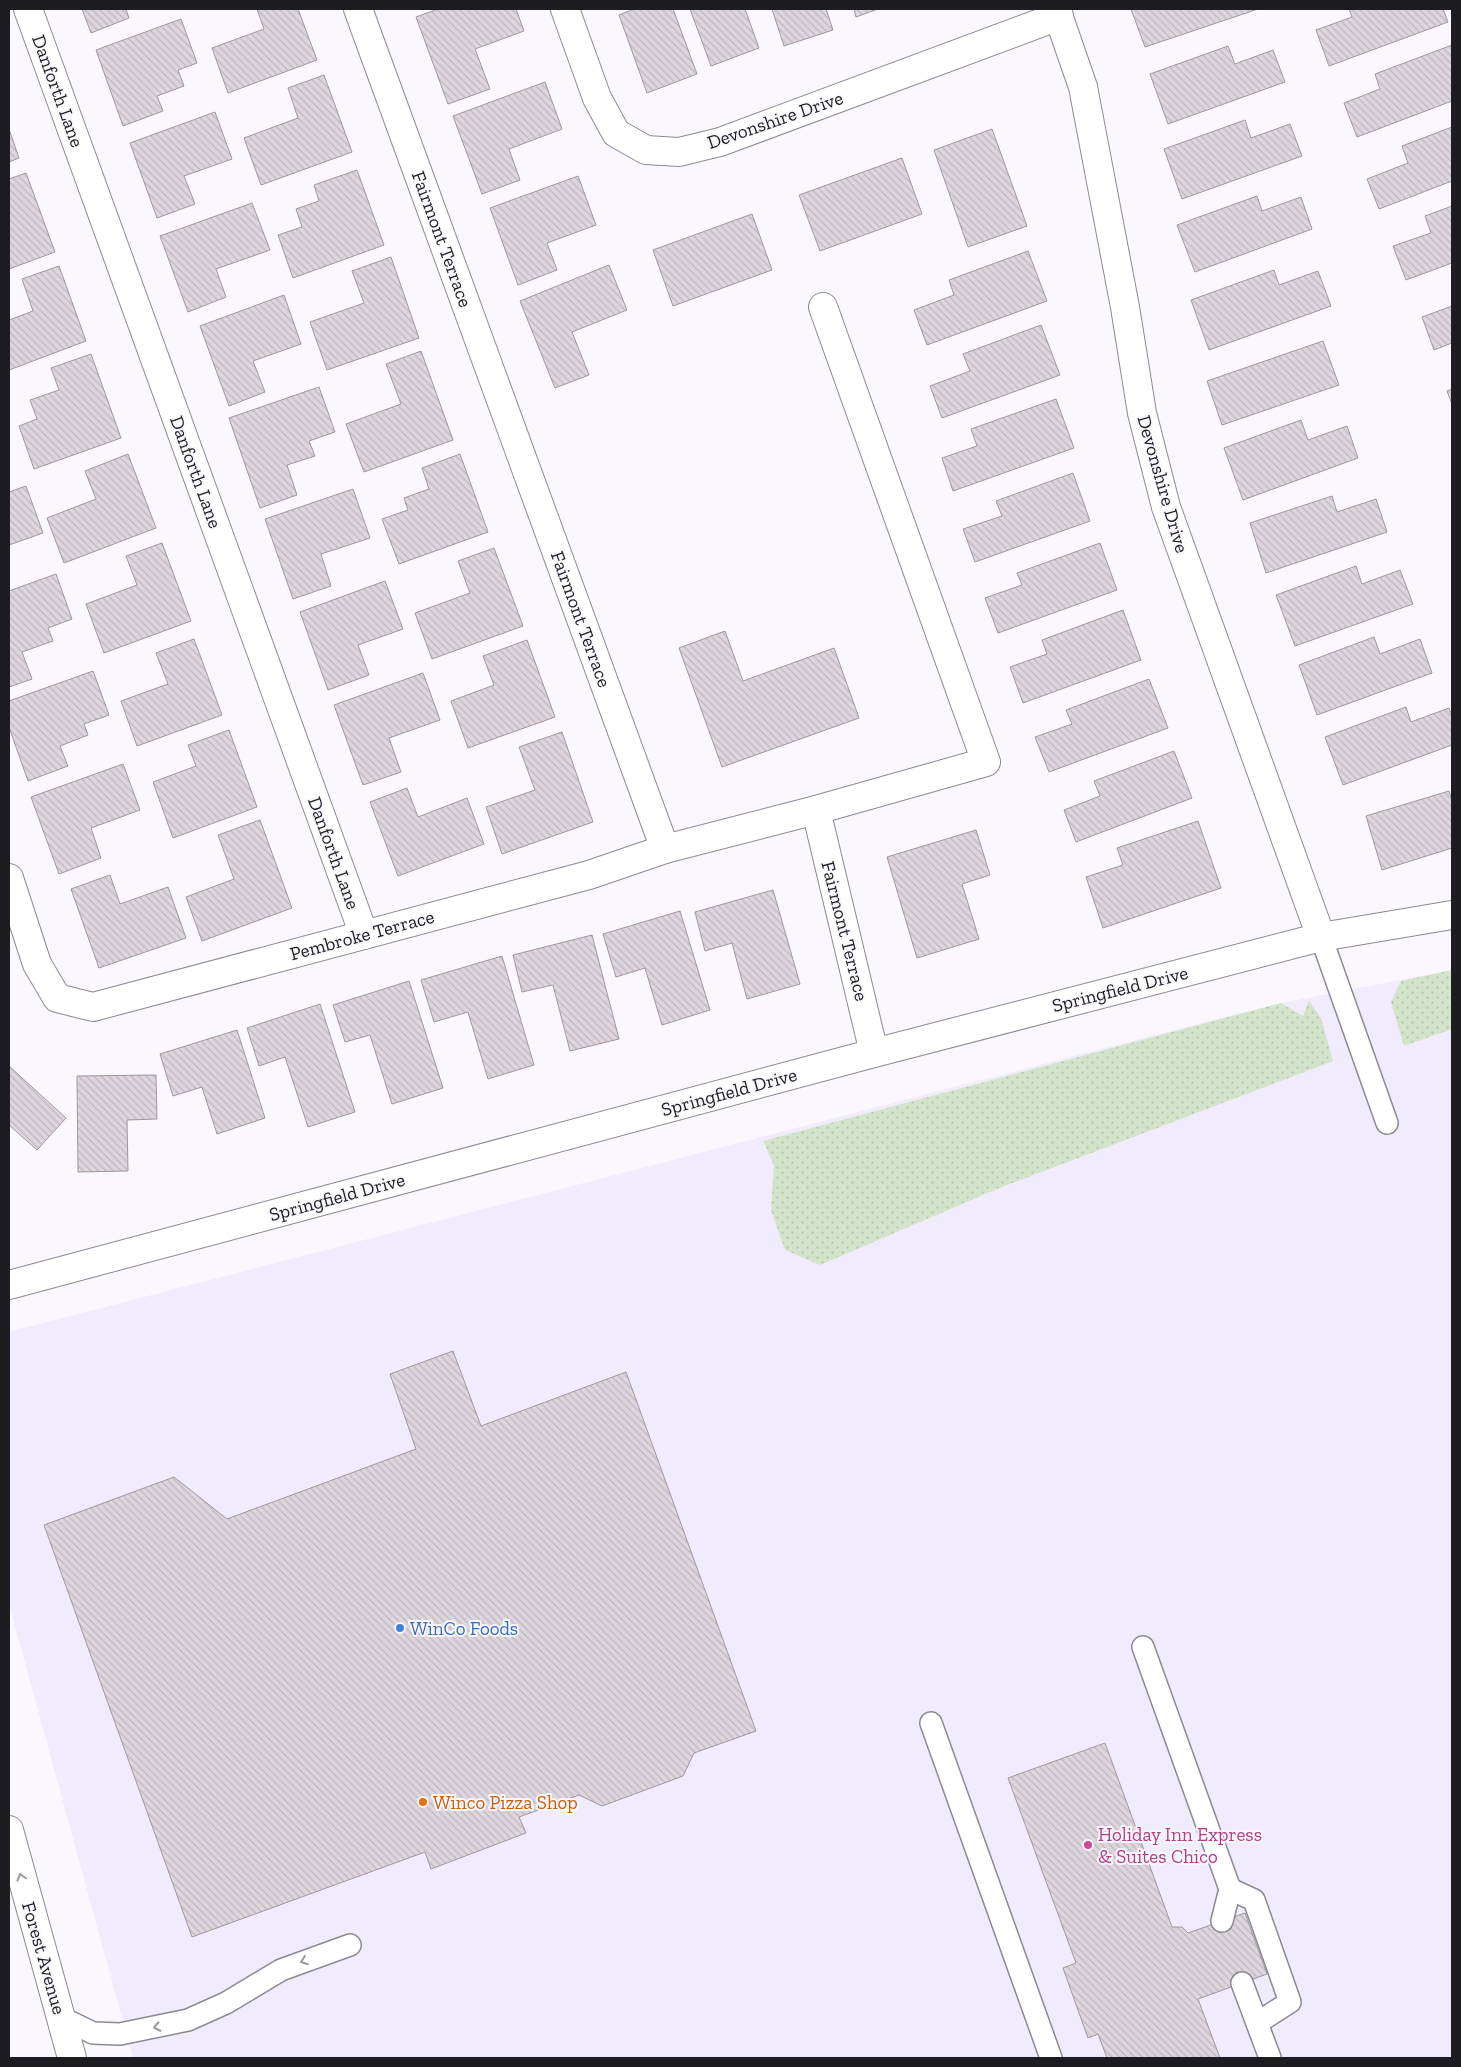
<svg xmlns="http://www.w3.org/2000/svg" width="1461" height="2067" font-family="'Zilla Slab',serif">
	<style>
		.commercial { fill: #f0ecfd }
		.green { fill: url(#green-dots) }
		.building { fill: url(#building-back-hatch); stroke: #9f97a0 }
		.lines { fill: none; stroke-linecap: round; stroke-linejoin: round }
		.lane-casing { stroke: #8c8993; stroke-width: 24 }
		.street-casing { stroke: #8c8993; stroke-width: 30 }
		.secondary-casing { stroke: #8c8993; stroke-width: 30 }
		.lane { stroke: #fff; stroke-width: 21 }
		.street { stroke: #fff; stroke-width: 28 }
		.secondary { stroke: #fff; stroke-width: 28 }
		.oneway { stroke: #99999b }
		.shop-dot { fill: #3f7fe0; stroke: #faf8fe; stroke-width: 2 }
		.food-dot { fill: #e8710a; stroke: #faf8fe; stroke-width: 2 }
		.hotel-dot { fill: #d1479c; stroke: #faf8fe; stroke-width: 2 }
		.labels { text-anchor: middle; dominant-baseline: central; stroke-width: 4; stroke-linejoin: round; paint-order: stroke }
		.street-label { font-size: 19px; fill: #1d1c20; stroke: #faf8fe }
		.shop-label { font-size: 19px; fill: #366cbe; stroke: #faf8fe; text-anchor: start }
		.food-label { font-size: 19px; fill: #c56008; stroke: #faf8fe; text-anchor: start }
		.hotel-label { font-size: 19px; fill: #b23c85; stroke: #faf8fe; text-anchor: start }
	</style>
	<defs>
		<pattern id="green-dots" width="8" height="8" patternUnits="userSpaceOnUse" patternTransform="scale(1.25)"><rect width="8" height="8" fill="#d3e4ca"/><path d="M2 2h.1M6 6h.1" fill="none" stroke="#b5c3ad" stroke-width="1.8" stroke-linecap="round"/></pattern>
		<pattern id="building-back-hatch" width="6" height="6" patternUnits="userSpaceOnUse" patternTransform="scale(1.25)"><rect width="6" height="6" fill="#ded6de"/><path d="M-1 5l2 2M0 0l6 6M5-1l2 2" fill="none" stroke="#beb7be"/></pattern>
	</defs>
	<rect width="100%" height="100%" fill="#faf8fe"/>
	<polygon class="commercial" points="1452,970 1452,2058 133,2058 9,1604 9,1332 1240,1013 1281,1003"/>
	<g class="green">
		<polygon points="1452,970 1452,1029 1404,1046 1391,1002 1401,981"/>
		<polygon points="1309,1001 1321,1018 1333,1061 997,1189 820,1265 785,1250 771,1210 774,1165 763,1141 1281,1003 1303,1016"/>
	</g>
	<g class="building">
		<polygon points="82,9 126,9 129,18 91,33"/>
		<polygon points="257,9 298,9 317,60 228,93 212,48 264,29"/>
		<polygon points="438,9 516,9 524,31 475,49 490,89 448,104 416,17"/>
		<polygon points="634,9 673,9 697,74 647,93 619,15"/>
		<polygon points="690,9 745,9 759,48 711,66"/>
		<polygon points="772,9 826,9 833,30 784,46"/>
		<polygon points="854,9 878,9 856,17"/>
		<polygon points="1131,9 1258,9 1145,47"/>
		<polygon points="1349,9 1443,9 1448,22 1329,66 1316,30 1352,17"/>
		<polygon points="181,19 197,63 178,70 184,86 157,96 163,111 123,126 96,50"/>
		<polygon points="1452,45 1452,101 1357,137 1344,103 1380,89 1375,74"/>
		<polygon points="1228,46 1235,64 1273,50 1285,82 1168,124 1150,74"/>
		<polygon points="324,75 352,152 261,185 244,138 298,118 288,88"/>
		<polygon points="545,82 562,129 509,149 520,180 482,194 453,116"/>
		<polygon points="215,112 232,159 184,176 195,204 157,218 130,143"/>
		<polygon points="1245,120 1251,138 1290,124 1302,156 1182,199 1164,149"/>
		<polygon points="1452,127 1452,181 1379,209 1367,179 1408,163 1402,146"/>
		<polygon points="9,129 19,158 9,162"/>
		<polygon points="992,129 1027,226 968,247 934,150"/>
		<polygon points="902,158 922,214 820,251 799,195"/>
		<polygon points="357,170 384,245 293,278 278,235 302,227 296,209 319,201 314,185"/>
		<polygon points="26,173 55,252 9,269 9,179"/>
		<polygon points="578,176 596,225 547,243 557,270 518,285 490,208"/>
		<polygon points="1257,196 1262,211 1301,197 1312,229 1195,272 1177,225"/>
		<polygon points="252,203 270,250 216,269 226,297 188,312 160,236"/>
		<polygon points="1452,206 1452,263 1406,280 1393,246 1431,233 1425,216"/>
		<polygon points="752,214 772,270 673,306 653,250"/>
		<polygon points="1028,251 1047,301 927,345 914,310 954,295 949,280"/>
		<polygon points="391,257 419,338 327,370 310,322 364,303 352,271"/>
		<polygon points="609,265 627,310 572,332 589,375 555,388 520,301"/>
		<polygon points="59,266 86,341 9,370 9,320 33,311 22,279"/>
		<polygon points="1274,270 1279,285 1318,271 1331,306 1209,350 1191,300"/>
		<polygon points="284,295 301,344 253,361 265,392 229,406 200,326"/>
		<polygon points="1452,306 1452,343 1434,350 1422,317"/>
		<polygon points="1041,325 1060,375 942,418 930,386 970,371 963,354"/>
		<polygon points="1323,341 1339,385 1222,425 1207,381"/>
		<polygon points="421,351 453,440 364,472 346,424 401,404 386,364"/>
		<polygon points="91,354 121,438 34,469 19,426 37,419 30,400 59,390 51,368"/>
		<polygon points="319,387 335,432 309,441 315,456 287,465 297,495 260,508 229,418"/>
		<polygon points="1452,389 1452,404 1447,391"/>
		<polygon points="1056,399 1074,448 953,491 942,458 977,446 971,429"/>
		<polygon points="1301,420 1308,440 1347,426 1358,458 1243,500 1224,448"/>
		<polygon points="128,454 156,528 64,563 47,518 96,499 85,471"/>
		<polygon points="460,454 488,532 399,564 382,519 408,510 404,498 429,489 422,468"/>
		<polygon points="1073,473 1090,521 975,562 963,529 1002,516 996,501"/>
		<polygon points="26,486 43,533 9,545 9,492"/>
		<polygon points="353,489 370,538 321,554 331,586 293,599 265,519"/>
		<polygon points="1332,496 1337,512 1376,499 1387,532 1266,573 1250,523"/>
		<polygon points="162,543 191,621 104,653 86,604 137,585 126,556"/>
		<polygon points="1100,543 1117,590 998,633 985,598 1022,585 1017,573"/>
		<polygon points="494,548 523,626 432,659 415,613 470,593 458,561"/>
		<polygon points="1356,566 1362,584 1400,570 1413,604 1295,646 1276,595"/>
		<polygon points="56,574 72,619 48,628 53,641 22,652 32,679 9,687 9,591"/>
		<polygon points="385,581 403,629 358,645 369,675 328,690 300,612"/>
		<polygon points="1123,610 1141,660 1023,703 1010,667 1047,654 1042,640"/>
		<polygon points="725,631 743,681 834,648 859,718 722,767 679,648"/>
		<polygon points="1374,637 1380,654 1420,639 1432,673 1317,715 1299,665"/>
		<polygon points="194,639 222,715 137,746 121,701 168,684 156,653"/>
		<polygon points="527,640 555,717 468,748 451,701 494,685 483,656"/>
		<polygon points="93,671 109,715 84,724 88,735 60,746 68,766 28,781 9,727 9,701"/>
		<polygon points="423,673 440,720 389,738 401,772 363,785 334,705"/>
		<polygon points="1149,679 1168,728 1049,772 1035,737 1072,724 1066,710"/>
		<polygon points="1406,707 1411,722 1449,708 1452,716 1452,745 1343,785 1325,737"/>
		<polygon points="229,730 257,807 173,838 153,782 196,766 188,745"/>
		<polygon points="562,732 593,822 502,854 486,807 535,790 519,747"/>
		<polygon points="1174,751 1192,798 1076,842 1064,810 1100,796 1094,781"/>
		<polygon points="123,764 140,810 91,828 101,858 59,874 31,797"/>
		<polygon points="407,788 418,817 467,798 484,844 398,876 370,802"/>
		<polygon points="1449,791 1452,800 1452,848 1382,870 1366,816"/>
		<polygon points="260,820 292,908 202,941 186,897 234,879 218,835"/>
		<polygon points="1198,821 1221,888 1103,928 1086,877 1123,865 1117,848"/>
		<polygon points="976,830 990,875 962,884 979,939 917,958 887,857"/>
		<polygon points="110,875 120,904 168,887 186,938 99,968 71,889"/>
		<polygon points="773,890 800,984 747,999 732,943 705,951 695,912"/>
		<polygon points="680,911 710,1010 662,1025 645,968 616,977 603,934"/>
		<polygon points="592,935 619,1039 570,1051 553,985 522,992 513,955"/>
		<polygon points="502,956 534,1065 488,1079 468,1012 434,1022 421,980"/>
		<polygon points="409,981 443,1088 392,1104 370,1035 345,1042 333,1005"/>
		<polygon points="320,1004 355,1112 308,1127 285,1057 259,1066 247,1028"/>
		<polygon points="237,1030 265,1118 217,1134 202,1087 173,1096 160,1054"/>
		<polygon points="9,1066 66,1118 37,1150 9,1125"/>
		<polygon points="156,1075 157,1119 127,1120 128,1171 78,1172 77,1076"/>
		<polygon points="453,1351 481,1426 626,1372 756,1731 694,1753 683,1776 602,1806 579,1795 519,1817 526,1833 431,1869 425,1852 192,1937 44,1525 174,1477 227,1519 416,1449 390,1374"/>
		<polygon points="1105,1743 1172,1927 1182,1927 1188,1933 1245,1913 1267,1974 1198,1999 1220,2058 1107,2058 1098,2034 1088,2038 1063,1968 1076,1963 1008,1778"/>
	</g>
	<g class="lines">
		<defs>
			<g id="lane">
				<polyline points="1321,937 1387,1123"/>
				<polyline points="1143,1647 1230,1889 1222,1921"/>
				<polyline points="931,1723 1051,2058"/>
				<polyline points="1230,1889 1254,1900 1290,2002 1257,2023"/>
				<polyline points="1242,1983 1270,2058"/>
				<polyline points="60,2017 93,2033 120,2034 188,2020 226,2003 281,1970 350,1945"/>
			</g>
			<g id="street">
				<polyline points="28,9 364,935"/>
				<polyline points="358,9 665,849 816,810 874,1053"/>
				<polyline points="565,9 597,98 616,133 646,150 679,152 720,142 1059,16"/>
				<polyline points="1056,9 1083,87 1125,307 1142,413 1166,507 1321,937"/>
				<polyline points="816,810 986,762 823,307"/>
				<polyline points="9,878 37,964 57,998 93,1007 589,875 665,849"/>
				<polyline points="9,1285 874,1053 1321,937 1452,915"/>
			</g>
			<polyline id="secondary" points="9,1830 72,2058"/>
		</defs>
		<use href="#lane" class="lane-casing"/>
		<use href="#street" class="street-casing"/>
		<use href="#secondary" class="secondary-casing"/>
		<use href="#lane" class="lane"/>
		<use href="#street" class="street"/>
		<use href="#secondary" class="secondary"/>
	</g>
	<defs><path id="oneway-chevron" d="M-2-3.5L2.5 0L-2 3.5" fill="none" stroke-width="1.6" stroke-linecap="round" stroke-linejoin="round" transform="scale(1.25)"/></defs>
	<g class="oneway">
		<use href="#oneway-chevron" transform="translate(21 1877) rotate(-105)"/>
		<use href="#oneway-chevron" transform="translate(304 1961) rotate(160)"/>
		<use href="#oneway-chevron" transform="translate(157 2027) rotate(168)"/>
	</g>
	<circle class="shop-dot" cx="400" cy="1628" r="5"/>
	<circle class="food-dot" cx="423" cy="1802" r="5"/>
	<circle class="hotel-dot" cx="1088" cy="1845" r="5"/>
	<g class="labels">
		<g class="street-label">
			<text transform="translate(58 91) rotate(70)">Danforth Lane</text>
			<text transform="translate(775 120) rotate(-19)">Devonshire Drive</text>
			<text transform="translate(442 239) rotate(70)">Fairmont Terrace</text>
			<text transform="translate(196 472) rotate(70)">Danforth Lane</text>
			<text transform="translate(1163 484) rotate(74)">Devonshire Drive</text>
			<text transform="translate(581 619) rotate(70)">Fairmont Terrace</text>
			<text transform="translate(334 853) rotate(70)">Danforth Lane</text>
			<text transform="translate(845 931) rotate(76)">Fairmont Terrace</text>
			<text transform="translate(362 935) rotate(-15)">Pembroke Terrace</text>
			<text transform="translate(1120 989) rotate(-14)">Springfield Drive</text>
			<text transform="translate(729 1092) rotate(-15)">Springfield Drive</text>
			<text transform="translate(337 1197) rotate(-15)">Springfield Drive</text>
			<text transform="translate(44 1958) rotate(74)">Forest Avenue</text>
		</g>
		<g class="shop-label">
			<text x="410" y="1628">WinCo Foods</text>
		</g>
		<g class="food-label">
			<text x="433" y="1802">Winco Pizza Shop</text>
		</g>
		<g class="hotel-label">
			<text x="1098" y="1834">Holiday Inn Express<tspan x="1098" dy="22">&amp; Suites Chico</tspan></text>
		</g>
	</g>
	<rect width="1461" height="2067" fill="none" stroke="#1d1c20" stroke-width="20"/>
</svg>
